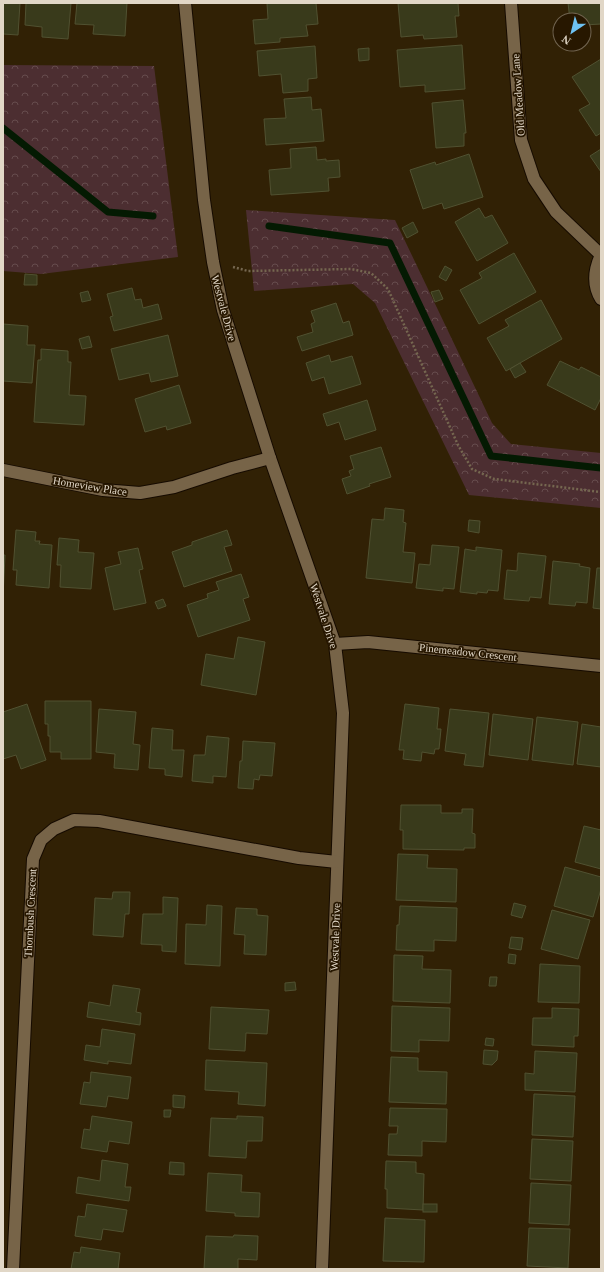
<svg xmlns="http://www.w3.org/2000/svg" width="604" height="1272" font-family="Georgia,serif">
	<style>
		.forest { fill: url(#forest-crowns) }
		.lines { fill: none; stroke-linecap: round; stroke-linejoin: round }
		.stream { stroke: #041a02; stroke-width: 7 }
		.building { fill: #393a1b; stroke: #505131 }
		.minor-casing { stroke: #160b00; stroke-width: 14 }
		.path { stroke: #756750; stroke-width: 2.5; stroke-dasharray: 2 2; stroke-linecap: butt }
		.minor { stroke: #776448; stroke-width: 12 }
		.labels { text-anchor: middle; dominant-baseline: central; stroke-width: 3.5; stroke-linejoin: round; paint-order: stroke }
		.street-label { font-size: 11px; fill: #e1d7c7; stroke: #271700 }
	</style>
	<defs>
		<pattern id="forest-crowns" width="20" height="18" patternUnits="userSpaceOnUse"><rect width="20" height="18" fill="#4c2e31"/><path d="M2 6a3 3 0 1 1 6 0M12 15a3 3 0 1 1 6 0" fill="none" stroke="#664c4d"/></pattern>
	</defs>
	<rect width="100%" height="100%" fill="#312105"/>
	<g class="forest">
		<polygon points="3,65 154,66 178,257 41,274 3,271"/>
		<polygon points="246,210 395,220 492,423 511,444 601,453 601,508 469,495 375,303 353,284 254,291"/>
	</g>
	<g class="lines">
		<g class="stream">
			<polyline points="3,128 108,212 153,216"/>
			<polyline points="269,226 390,243 491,456 601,468"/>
		</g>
	</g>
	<g class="building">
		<polygon points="3,3 20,3 18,35 3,34"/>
		<polygon points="26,3 71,3 68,39 42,37 42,27 25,25"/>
		<polygon points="77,3 127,3 125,36 93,34 94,25 75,24"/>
		<polygon points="267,3 316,3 318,24 306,25 308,36 280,38 280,42 255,44 253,20 268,19"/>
		<polygon points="398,3 458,3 459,16 455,16 457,37 424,39 423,35 401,37"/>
		<polygon points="568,3 601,3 601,24 584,25 584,20 570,20"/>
		<polygon points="462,45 465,89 425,92 425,85 400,87 397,50"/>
		<polygon points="315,46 317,78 308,79 308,91 283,93 281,74 259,76 257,51"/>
		<polygon points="369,48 369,60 359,61 358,49"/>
		<polygon points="601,59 601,133 596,136 579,110 590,104 572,77"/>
		<polygon points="311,97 312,110 321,109 324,141 266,145 264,119 286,118 284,99"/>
		<polygon points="463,100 466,133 464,133 464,146 436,148 432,103"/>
		<polygon points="316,147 317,160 326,159 326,161 339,160 340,177 328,178 329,191 271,195 269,170 291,168 290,149"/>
		<polygon points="601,149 601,172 590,156"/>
		<polygon points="469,154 483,197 444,209 442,203 423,209 410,170 435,162 436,165"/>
		<polygon points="479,208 485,218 492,215 508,243 477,261 455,222"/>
		<polygon points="413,222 418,232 407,238 402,228"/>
		<polygon points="514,253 536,292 479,324 460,290 482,278 479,273"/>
		<polygon points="445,266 452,270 446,281 439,277"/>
		<polygon points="25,274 37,275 37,285 24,285"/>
		<polygon points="132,288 135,300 141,299 143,308 158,304 162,319 114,331 110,317 113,316 107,294"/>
		<polygon points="439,290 443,299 435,302 431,292"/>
		<polygon points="88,291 91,300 82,302 80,293"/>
		<polygon points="541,300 562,339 506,371 487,338 509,326 505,320"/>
		<polygon points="336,303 343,323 349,321 353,335 302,351 297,337 313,332 311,324 315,322 311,311"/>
		<polygon points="3,324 28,326 27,345 35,345 32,383 3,381"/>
		<polygon points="168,335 178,376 151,382 149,373 119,380 111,349"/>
		<polygon points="89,336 92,347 82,349 79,339"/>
		<polygon points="41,349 68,351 68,362 71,362 69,395 86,396 84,425 34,422 38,360 41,360"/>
		<polygon points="329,355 331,362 352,356 361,384 329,394 324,377 312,381 306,363"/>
		<polygon points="560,361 579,370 581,367 601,377 601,398 595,410 547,385"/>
		<polygon points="520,363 526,372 515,378 510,369"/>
		<polygon points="179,385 191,423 167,430 166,426 145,432 135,399"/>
		<polygon points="367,400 376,430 345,440 339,422 327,426 323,414"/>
		<polygon points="381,447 391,477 369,484 370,486 347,494 342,479 351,476 349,471 354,469 350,456"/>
		<polygon points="385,508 404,510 403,522 406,523 403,552 415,553 412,583 366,578 372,519 384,520"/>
		<polygon points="469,520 480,521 479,533 468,531"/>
		<polygon points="16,530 36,532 35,541 40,541 39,544 52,545 49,588 16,585 17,570 13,570"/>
		<polygon points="227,530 232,545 224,547 232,571 184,587 172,552 192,545 192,542"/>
		<polygon points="59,538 79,540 78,552 94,553 91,589 60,587 61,565 57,565"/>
		<polygon points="432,545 459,547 454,589 443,588 443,591 416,588 419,564 430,565"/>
		<polygon points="476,547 502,550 498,591 488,590 487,593 477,592 477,594 460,592 465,549 476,551"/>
		<polygon points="138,548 143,569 139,570 146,603 114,610 105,568 121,564 118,552"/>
		<polygon points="518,553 546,556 541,598 530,597 529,601 504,599 507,570 517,571"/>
		<polygon points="3,555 5,555 3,597"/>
		<polygon points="553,561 580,564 579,566 590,568 587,603 576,602 575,606 549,604"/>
		<polygon points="597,568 601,568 601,609 593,608"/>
		<polygon points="241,574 249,597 243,599 250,620 198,637 187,605 208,598 207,594 219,590 216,582"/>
		<polygon points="163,599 166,606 158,609 155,602"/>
		<polygon points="238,637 265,642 256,695 201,685 206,654 234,659"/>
		<polygon points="45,701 91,701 91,759 61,759 61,752 50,752 50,736 48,736 48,724 45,724"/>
		<polygon points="27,704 46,760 21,769 16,755 3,759 3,712"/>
		<polygon points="405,704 439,708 437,729 441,729 439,749 435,749 434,754 422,752 421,761 403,759 404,750 399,750"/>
		<polygon points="99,709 136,712 133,744 140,745 138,770 114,768 115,754 96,752"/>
		<polygon points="450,709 489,713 483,767 464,765 466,754 445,751"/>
		<polygon points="493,714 533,719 528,760 489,755"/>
		<polygon points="537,717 578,722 573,765 532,760"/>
		<polygon points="582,724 601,727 601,767 577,764"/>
		<polygon points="152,728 173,730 172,750 184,750 182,777 165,775 165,769 149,768"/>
		<polygon points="207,736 229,738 226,777 213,776 213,783 192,781 194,755 205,755"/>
		<polygon points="243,741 275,743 272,776 260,775 259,780 254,779 253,789 238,788 240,761 242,761"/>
		<polygon points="401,805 441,805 441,813 462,813 462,809 473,809 472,833 475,834 475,848 464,848 464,850 403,849 403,830 400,830"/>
		<polygon points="584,826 601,830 601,869 575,862"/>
		<polygon points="398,854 428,855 427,868 457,869 456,902 396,900"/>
		<polygon points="565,867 601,877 601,889 593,917 554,906"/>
		<polygon points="113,892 130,892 129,914 125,914 123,937 93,935 95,898 112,899"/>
		<polygon points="163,897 178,898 176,952 162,951 162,945 141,944 143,914 163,914"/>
		<polygon points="514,903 526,906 522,918 511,915"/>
		<polygon points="207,905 222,906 220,966 185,964 186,924 206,925"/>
		<polygon points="400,906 457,908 456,941 434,940 434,951 396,950 397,925 399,925"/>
		<polygon points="236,908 257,909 257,915 268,916 266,955 244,954 245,935 234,934"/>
		<polygon points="552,910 590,920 578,959 541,949"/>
		<polygon points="511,937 523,938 521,950 509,948"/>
		<polygon points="509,954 516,955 515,964 508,963"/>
		<polygon points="394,955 423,956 422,969 451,970 450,1003 393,1001"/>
		<polygon points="540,964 580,966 579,1003 538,1002"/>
		<polygon points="490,977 497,977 496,986 489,986"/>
		<polygon points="295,982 296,990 285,991 285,983"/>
		<polygon points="113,985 140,989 136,1012 141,1013 140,1025 87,1017 89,1002 110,1006"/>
		<polygon points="392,1006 450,1008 449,1041 419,1040 419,1052 391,1051"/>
		<polygon points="211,1007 269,1010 267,1034 246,1033 245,1051 209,1049"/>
		<polygon points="552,1008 579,1009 578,1036 574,1036 574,1047 532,1045 533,1018 552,1018"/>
		<polygon points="102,1029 135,1034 131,1064 108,1061 108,1064 84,1060 86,1045 100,1047"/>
		<polygon points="486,1038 494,1039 493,1046 485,1045"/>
		<polygon points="484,1050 498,1051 497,1060 492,1065 483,1064"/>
		<polygon points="535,1051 577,1053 575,1092 525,1090 525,1073 534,1074"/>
		<polygon points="391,1057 418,1058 418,1071 447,1072 446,1104 389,1102"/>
		<polygon points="206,1060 267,1063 265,1106 238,1104 239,1092 205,1090"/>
		<polygon points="91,1072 131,1077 128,1099 108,1096 106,1107 80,1104 84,1082 90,1083"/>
		<polygon points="534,1094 575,1096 573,1137 532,1135"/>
		<polygon points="173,1095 185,1096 184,1108 173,1107"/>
		<polygon points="390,1108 447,1109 446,1142 422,1141 422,1156 388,1155 389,1134 397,1134 398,1126 389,1126"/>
		<polygon points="164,1110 171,1110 170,1117 164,1117"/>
		<polygon points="92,1116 132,1122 129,1144 109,1141 107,1152 81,1148 84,1129 90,1130"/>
		<polygon points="237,1116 263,1117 262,1141 247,1141 246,1158 209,1156 211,1118 237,1119"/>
		<polygon points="532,1139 573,1141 571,1181 530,1179"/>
		<polygon points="102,1160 128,1164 125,1187 131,1187 129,1201 76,1193 78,1177 100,1181"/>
		<polygon points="386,1161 416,1162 416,1173 424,1174 423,1210 387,1208 387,1189 385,1189"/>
		<polygon points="170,1162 184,1163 184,1175 169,1174"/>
		<polygon points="208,1173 242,1175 241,1192 260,1193 259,1217 235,1216 235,1213 206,1211"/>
		<polygon points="531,1183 571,1185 569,1225 529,1223"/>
		<polygon points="87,1204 127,1210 123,1232 103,1229 101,1240 75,1236 78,1216 85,1217"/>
		<rect x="423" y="1204" width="14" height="8"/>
		<polygon points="385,1218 425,1220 424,1262 383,1261"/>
		<polygon points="529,1228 570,1229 568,1268 527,1266"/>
		<polygon points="234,1235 258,1236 257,1260 238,1259 238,1269 204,1269 206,1236 233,1237"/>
		<polygon points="81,1247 120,1253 118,1269 71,1269 74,1252 80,1253"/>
	</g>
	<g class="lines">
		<defs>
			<g id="minor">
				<polyline points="185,3 204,200 213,262 223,310 270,458 335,644 343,713 322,1269"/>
				<polyline points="511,3 521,140 534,179 556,212 601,255"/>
				<path d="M601,255C594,270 592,284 601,299"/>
				<polyline points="3,470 103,490 140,493 174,487 232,468 270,458"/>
				<polyline points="335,644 368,642 601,666"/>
				<polyline points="13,1269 33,859 41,840 54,829 74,820 99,821 299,858 337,862"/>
			</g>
		</defs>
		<use href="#minor" class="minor-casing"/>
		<polyline class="path" points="233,267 248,271 351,269 371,273 388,289 458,445 472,469 494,479 601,492"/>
		<use href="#minor" class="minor"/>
	</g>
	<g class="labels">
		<g class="street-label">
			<text transform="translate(518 95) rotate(-94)">Old Meadow Lane</text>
			<text transform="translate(224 308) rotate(75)">Westvale Drive</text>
			<text transform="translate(90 486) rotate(9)">Homeview Place</text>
			<text transform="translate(324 616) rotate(72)">Westvale Drive</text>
			<text transform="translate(468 652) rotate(6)">Pinemeadow Crescent</text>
			<text transform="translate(30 913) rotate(-87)">Thornbush Crescent</text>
			<text transform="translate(335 937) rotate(-88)">Westvale Drive</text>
		</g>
	</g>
	<rect width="604" height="1272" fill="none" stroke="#e1d7c7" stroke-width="8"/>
	<g transform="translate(572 32) rotate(215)"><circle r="19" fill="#271700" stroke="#716450"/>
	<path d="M0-3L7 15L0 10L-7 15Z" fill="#6ec2f3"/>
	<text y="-6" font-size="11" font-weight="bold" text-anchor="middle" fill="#e1d7c7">N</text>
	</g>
</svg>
